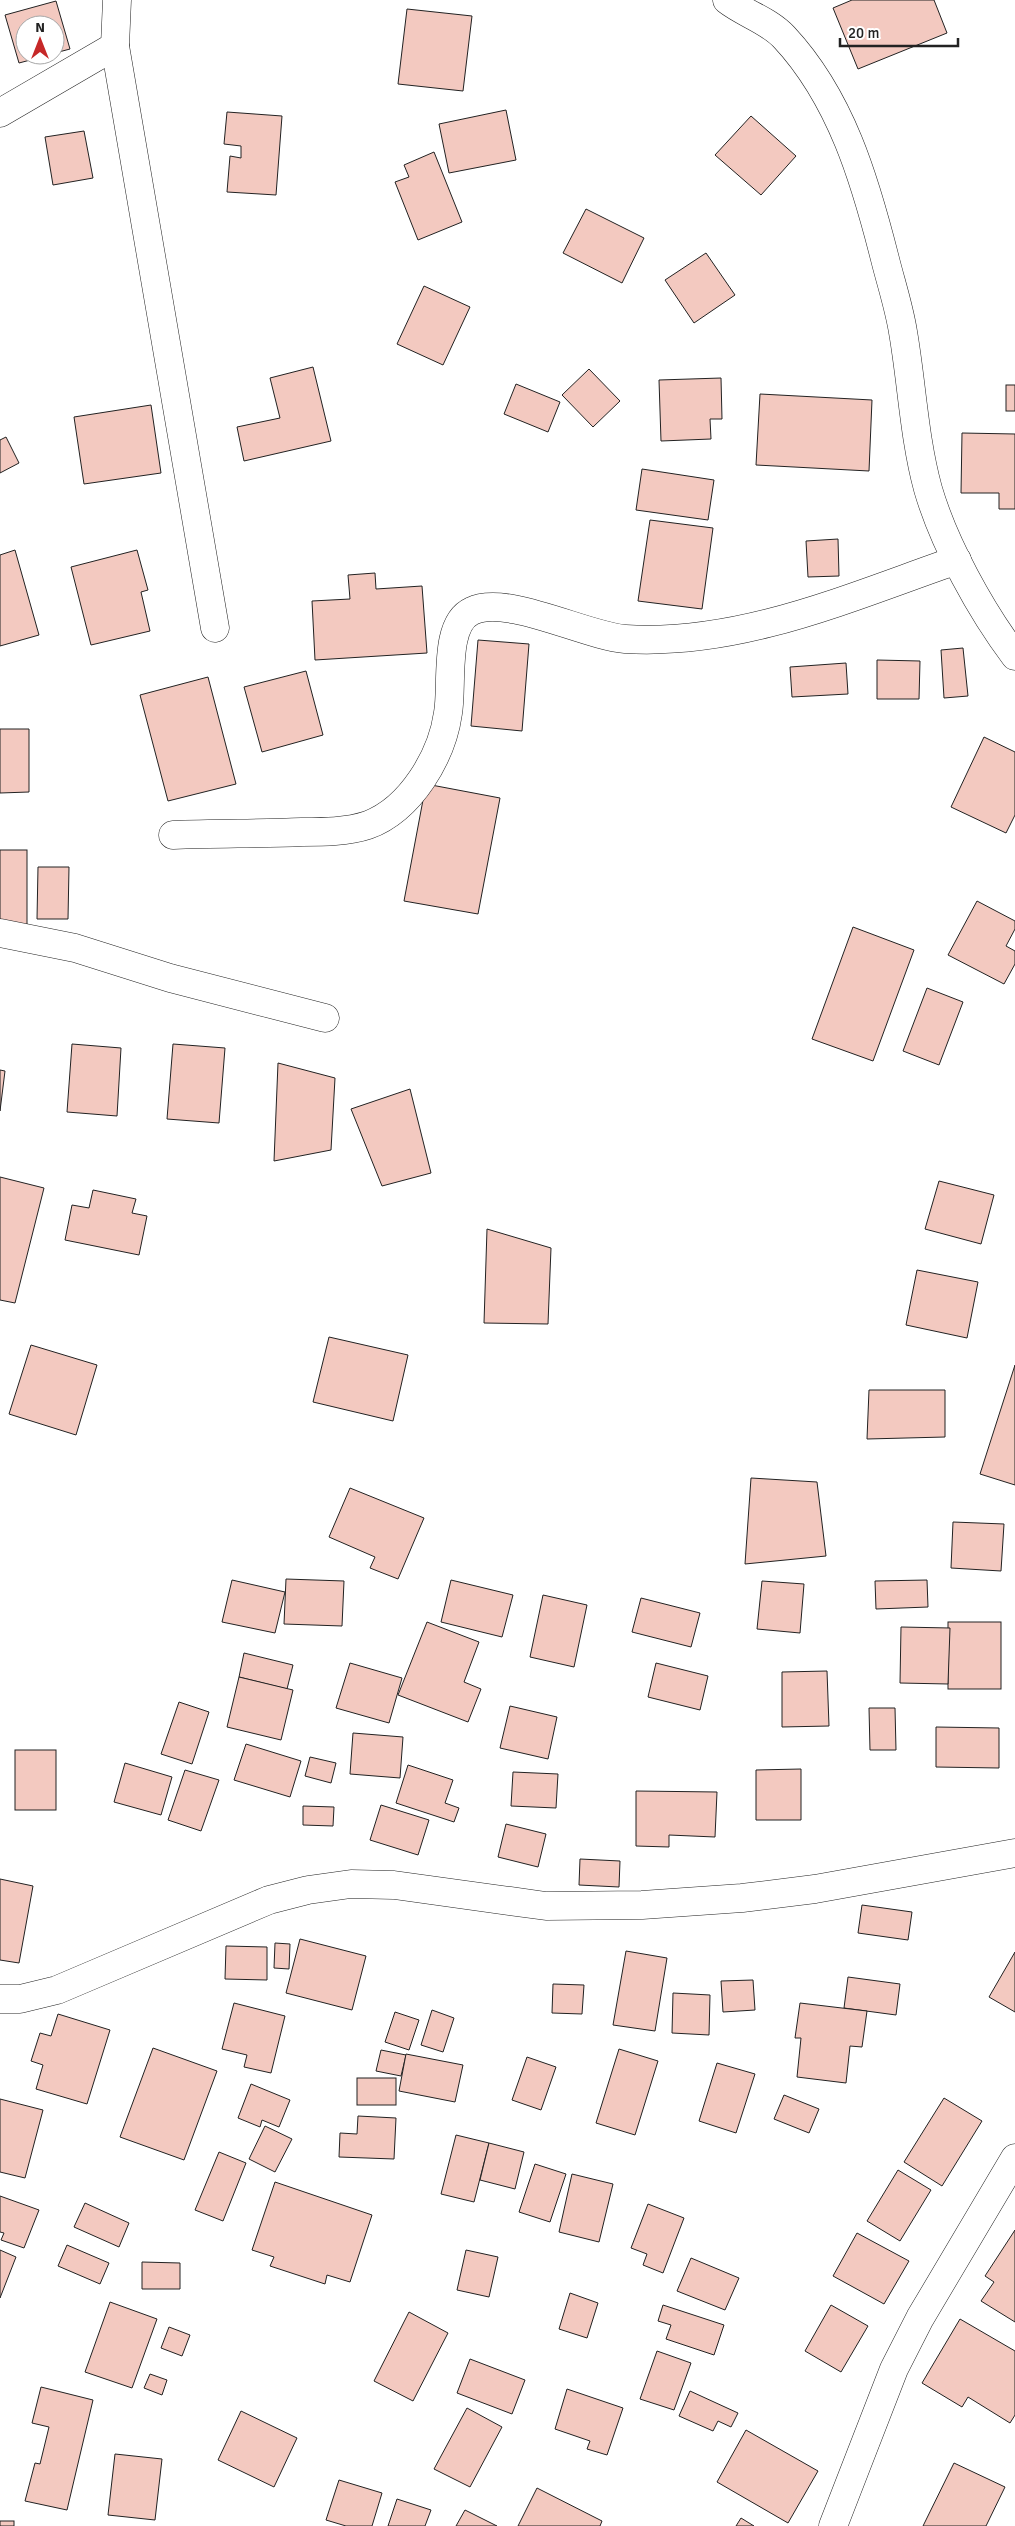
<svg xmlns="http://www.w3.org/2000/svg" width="1015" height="2526" font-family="Signika,sans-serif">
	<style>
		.building { fill: #f3c9c0; stroke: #222 }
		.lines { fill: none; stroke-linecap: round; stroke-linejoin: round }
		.street-casing { stroke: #222; stroke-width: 29 }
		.street { stroke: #fff; stroke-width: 28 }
	</style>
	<rect width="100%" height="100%" fill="#fff"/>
	<g class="building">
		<polygon points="852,0 934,0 947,33 858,69 833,8"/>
		<polygon points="56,1 70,49 55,53 55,25 25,25 25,55 49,55 19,63 5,15"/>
		<polygon points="407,9 472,16 463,91 398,84"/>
		<polygon points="506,110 516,160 449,173 439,124"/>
		<polygon points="227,112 282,116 276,195 227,192 230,156 241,158 241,146 224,144"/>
		<polygon points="751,116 796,156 761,195 715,155"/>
		<polygon points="84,131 93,178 53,185 45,137"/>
		<polygon points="434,152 462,222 418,240 395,182 409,177 404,165"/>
		<polygon points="586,209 644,238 622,283 563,253"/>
		<polygon points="706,253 735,295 694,323 665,280"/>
		<polygon points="424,286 470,307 443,365 397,344"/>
		<polygon points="313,367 331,441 244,461 237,427 280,418 270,378"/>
		<polygon points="589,369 620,401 593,427 562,395"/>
		<polygon points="721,378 722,419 710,419 711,439 661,441 659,380"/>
		<polygon points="516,384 560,402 548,432 504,414"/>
		<rect x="1006" y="385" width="9" height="26"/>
		<polygon points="760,394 872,400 869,471 756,465"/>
		<polygon points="151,405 161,473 84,484 74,417"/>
		<polygon points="962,433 1015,434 1015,509 999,509 999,493 961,493"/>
		<polygon points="6,437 19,463 0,473 0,440"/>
		<polygon points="642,469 714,480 708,520 636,510"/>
		<polygon points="650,520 713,528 702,609 638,601"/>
		<polygon points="838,539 839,576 808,577 806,541"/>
		<polygon points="15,550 39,635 0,646 0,555"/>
		<polygon points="137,550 148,590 141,592 150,631 91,645 71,567"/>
		<polygon points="375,573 376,589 422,586 427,653 315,660 312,601 350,599 348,575"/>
		<polygon points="478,640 529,644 522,731 471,726"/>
		<polygon points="963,648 968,696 944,698 941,650"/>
		<polygon points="877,660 920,661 919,699 877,699"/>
		<polygon points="846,663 848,694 792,697 790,667"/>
		<polygon points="306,671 323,735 262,752 244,687"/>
		<polygon points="208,677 236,784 168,801 140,695"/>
		<polygon points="0,729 29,729 29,792 0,793"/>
		<polygon points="984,737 1015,752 1015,815 1006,833 951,807"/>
		<polygon points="426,784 500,798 478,914 404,901"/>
		<rect x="0" y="850" width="27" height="75"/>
		<polygon points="38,867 69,867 68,919 37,919"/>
		<polygon points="977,901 1015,921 1015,929 1006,946 1015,951 1015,964 1004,984 948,955"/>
		<polygon points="853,927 914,950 873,1061 812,1039"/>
		<polygon points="927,988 963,1002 939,1065 903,1051"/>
		<polygon points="72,1044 121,1048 117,1116 67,1112"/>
		<polygon points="173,1044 225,1048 219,1123 167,1119"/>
		<polygon points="278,1063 335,1078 331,1150 274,1161"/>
		<polygon points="0,1070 5,1071 0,1111"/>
		<polygon points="410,1089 431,1173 382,1186 351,1109"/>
		<polygon points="0,1177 44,1188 15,1303 0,1300"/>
		<polygon points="939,1181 994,1195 981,1244 925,1229"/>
		<polygon points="93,1190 136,1199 132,1213 147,1216 139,1255 65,1240 72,1205 89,1208"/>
		<polygon points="487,1229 551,1248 548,1324 484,1323"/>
		<polygon points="917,1270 978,1282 967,1338 906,1325"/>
		<polygon points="329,1337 408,1355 393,1421 313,1402"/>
		<polygon points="31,1345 97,1365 76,1435 9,1414"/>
		<polygon points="1015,1365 1015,1485 980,1474"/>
		<polygon points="869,1390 945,1390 945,1437 867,1439"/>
		<polygon points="751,1478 817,1482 826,1556 745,1564"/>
		<polygon points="350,1488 424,1518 398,1579 370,1568 375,1557 329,1537"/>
		<polygon points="953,1522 1004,1524 1001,1571 951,1568"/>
		<polygon points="286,1579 344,1581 342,1626 284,1624"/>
		<polygon points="232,1580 285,1592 275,1633 222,1622"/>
		<polygon points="451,1580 513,1595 502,1637 441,1622"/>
		<polygon points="927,1580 928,1607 876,1609 875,1581"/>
		<polygon points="762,1581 804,1584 800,1633 757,1629"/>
		<polygon points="543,1595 587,1605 574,1667 530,1657"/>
		<polygon points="641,1598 700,1613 691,1647 632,1632"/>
		<polygon points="427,1622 479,1642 464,1682 481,1689 468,1722 398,1695"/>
		<rect x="948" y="1622" width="53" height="67"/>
		<polygon points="901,1627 950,1628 948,1684 900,1683"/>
		<polygon points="244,1653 293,1665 287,1689 239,1677"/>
		<polygon points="350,1663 402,1678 389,1723 336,1708"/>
		<polygon points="656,1663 708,1676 700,1710 648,1697"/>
		<polygon points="827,1671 829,1726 782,1727 782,1672"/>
		<polygon points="239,1677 293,1690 281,1740 227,1727"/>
		<polygon points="179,1702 209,1712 192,1764 161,1754"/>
		<polygon points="510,1706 557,1717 548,1759 500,1748"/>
		<polygon points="869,1708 895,1708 896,1750 870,1750"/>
		<polygon points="936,1727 999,1728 999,1768 936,1767"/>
		<polygon points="353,1733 403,1737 400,1778 350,1774"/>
		<polygon points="246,1744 301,1761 290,1797 234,1780"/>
		<rect x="15" y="1750" width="41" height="60"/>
		<polygon points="310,1757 336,1763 331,1783 305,1776"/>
		<polygon points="125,1763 172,1777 161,1815 114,1802"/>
		<polygon points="408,1765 453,1780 445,1803 459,1808 454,1822 396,1803"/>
		<polygon points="801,1769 801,1820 756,1820 756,1770"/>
		<polygon points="185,1770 219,1780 201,1831 168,1820"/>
		<polygon points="513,1772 558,1774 556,1808 511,1806"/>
		<polygon points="636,1791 717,1792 715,1837 669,1835 669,1847 636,1846"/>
		<polygon points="381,1805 429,1820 418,1855 370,1840"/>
		<polygon points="303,1806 334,1807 333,1826 303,1825"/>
		<polygon points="506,1824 546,1834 538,1867 498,1857"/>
		<polygon points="580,1859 620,1861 619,1887 579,1885"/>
		<polygon points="0,1879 33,1886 19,1963 0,1960"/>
		<polygon points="862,1905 912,1912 908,1940 858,1933"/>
		<polygon points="300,1939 366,1956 352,2010 286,1993"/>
		<polygon points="275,1943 290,1944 289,1969 274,1968"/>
		<polygon points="226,1946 267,1947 267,1980 225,1979"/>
		<polygon points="626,1951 667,1958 655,2031 613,2025"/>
		<polygon points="1015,1952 1015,2012 989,1997"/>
		<polygon points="848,1977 900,1984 896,2015 844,2008"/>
		<polygon points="753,1980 755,2010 723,2012 721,1981"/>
		<polygon points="553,1984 584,1985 582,2014 552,2013"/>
		<polygon points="673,1993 710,1995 709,2035 672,2033"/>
		<polygon points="234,2003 285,2016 271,2073 244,2067 247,2055 222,2049"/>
		<polygon points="800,2003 867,2011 862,2047 850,2046 846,2083 797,2077 801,2038 795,2038"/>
		<polygon points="432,2010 454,2018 443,2052 421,2045"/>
		<polygon points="395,2012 419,2020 409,2050 385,2042"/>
		<polygon points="58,2014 110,2030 87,2104 36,2089 43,2065 31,2061 40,2033 51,2036"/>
		<polygon points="153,2048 217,2071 184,2160 120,2137"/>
		<polygon points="619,2049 658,2061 635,2135 596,2123"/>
		<polygon points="381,2050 406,2055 401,2076 376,2071"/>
		<polygon points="406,2054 463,2065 455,2102 399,2091"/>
		<polygon points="527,2057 556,2067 541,2110 512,2100"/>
		<polygon points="717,2063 755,2074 736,2133 699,2121"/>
		<rect x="357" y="2078" width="39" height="27"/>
		<polygon points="251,2084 290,2100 279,2127 262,2120 260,2127 238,2118"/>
		<polygon points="784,2095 819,2109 809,2133 774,2119"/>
		<polygon points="944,2098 982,2121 942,2186 904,2162"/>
		<polygon points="0,2099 43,2110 25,2178 0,2172"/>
		<polygon points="358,2116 396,2118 394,2159 339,2157 340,2133 357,2134"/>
		<polygon points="265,2126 292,2139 275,2172 249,2159"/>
		<polygon points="456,2135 489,2143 474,2202 441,2194"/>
		<polygon points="489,2143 524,2152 515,2189 480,2180"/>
		<polygon points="219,2152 246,2163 223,2221 195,2210"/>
		<polygon points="535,2164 566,2174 550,2222 519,2212"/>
		<polygon points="898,2170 931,2190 900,2241 867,2221"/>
		<polygon points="572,2174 613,2184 599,2242 559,2232"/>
		<polygon points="275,2182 372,2215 350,2282 327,2275 325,2284 270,2266 274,2257 252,2250"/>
		<polygon points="0,2196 39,2210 24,2248 1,2240 4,2233 0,2232"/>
		<polygon points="85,2203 129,2223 119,2247 74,2227"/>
		<polygon points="648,2204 684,2218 663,2273 643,2265 647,2254 631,2248"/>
		<polygon points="1015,2230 1015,2322 981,2301 994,2282 985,2276"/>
		<polygon points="857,2233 909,2261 884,2304 833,2276"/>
		<polygon points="67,2245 109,2263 100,2284 58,2266"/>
		<polygon points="0,2250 16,2257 0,2298"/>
		<polygon points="466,2250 498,2257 489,2297 457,2290"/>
		<polygon points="691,2258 739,2278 725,2310 677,2291"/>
		<polygon points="142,2262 180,2263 180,2289 142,2289"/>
		<polygon points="570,2293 598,2303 587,2338 559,2329"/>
		<polygon points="110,2302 157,2319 132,2388 85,2372"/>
		<polygon points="663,2305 724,2325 714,2355 666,2339 671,2325 658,2321"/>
		<polygon points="831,2305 868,2326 841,2372 805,2351"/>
		<polygon points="409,2312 448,2333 413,2401 374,2381"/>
		<polygon points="960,2319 1015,2351 1015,2415 1010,2423 968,2397 962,2407 922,2383"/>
		<polygon points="169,2327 190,2335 182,2356 161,2348"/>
		<polygon points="657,2351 691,2363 674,2410 640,2399"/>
		<polygon points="470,2359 525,2380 512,2414 457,2393"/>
		<polygon points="150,2374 167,2380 162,2395 144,2388"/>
		<polygon points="41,2387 93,2400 67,2510 25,2501 35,2463 40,2464 49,2427 32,2423"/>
		<polygon points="567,2389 623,2408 607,2455 587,2449 590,2441 555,2429"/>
		<polygon points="690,2391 738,2413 731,2427 718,2421 713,2431 679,2416"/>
		<polygon points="467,2408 502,2427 470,2487 434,2469"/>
		<polygon points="241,2411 297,2438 274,2487 218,2460"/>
		<polygon points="746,2430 818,2471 788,2523 717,2482"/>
		<polygon points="115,2454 162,2459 155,2520 108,2515"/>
		<polygon points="954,2463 1005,2487 986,2526 923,2526"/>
		<polygon points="339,2480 382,2493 372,2526 346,2526 326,2520"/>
		<polygon points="537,2488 602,2521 600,2526 518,2526"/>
		<polygon points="397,2499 431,2510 425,2526 388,2526"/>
		<polygon points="465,2510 497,2526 456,2526"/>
		<polygon points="741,2518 754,2526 736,2526"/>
		<rect x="0" y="2521" width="14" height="5"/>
	</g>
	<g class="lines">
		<defs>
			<g id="street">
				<path d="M727,0C745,14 768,20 784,37C841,98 865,180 885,259C891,283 899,307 903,332C912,384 914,438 928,489C944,544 981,611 1015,656"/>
				<polyline points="115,46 215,628"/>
				<polyline points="0,113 115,46 117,0"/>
				<path d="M173,835C216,833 259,834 302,832C323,832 347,832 368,825C411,809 442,756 448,713C453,686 443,624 472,611C506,594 586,636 625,639C741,646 850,597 957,560"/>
				<polyline points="0,933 75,948 170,978 325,1018"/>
				<polyline points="0,1999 20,1999 57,1990 269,1900 308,1890 351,1884 394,1885 546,1906 642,1905 742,1898 815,1889 1015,1853"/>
				<polyline points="833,2526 894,2369 920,2318 1015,2158"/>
			</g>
		</defs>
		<use href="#street" class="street-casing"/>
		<use href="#street" class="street"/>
	</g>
	<g transform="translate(40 40)"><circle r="24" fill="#ffffff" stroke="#a7a7a7"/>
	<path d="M0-4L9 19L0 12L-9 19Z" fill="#c62828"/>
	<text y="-8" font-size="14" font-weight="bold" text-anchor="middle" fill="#222222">N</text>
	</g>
	<path d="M840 38v8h118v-8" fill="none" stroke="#222222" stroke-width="2.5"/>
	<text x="848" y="38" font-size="15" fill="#222222" stroke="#ffffff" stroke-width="4" paint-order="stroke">20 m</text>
</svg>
